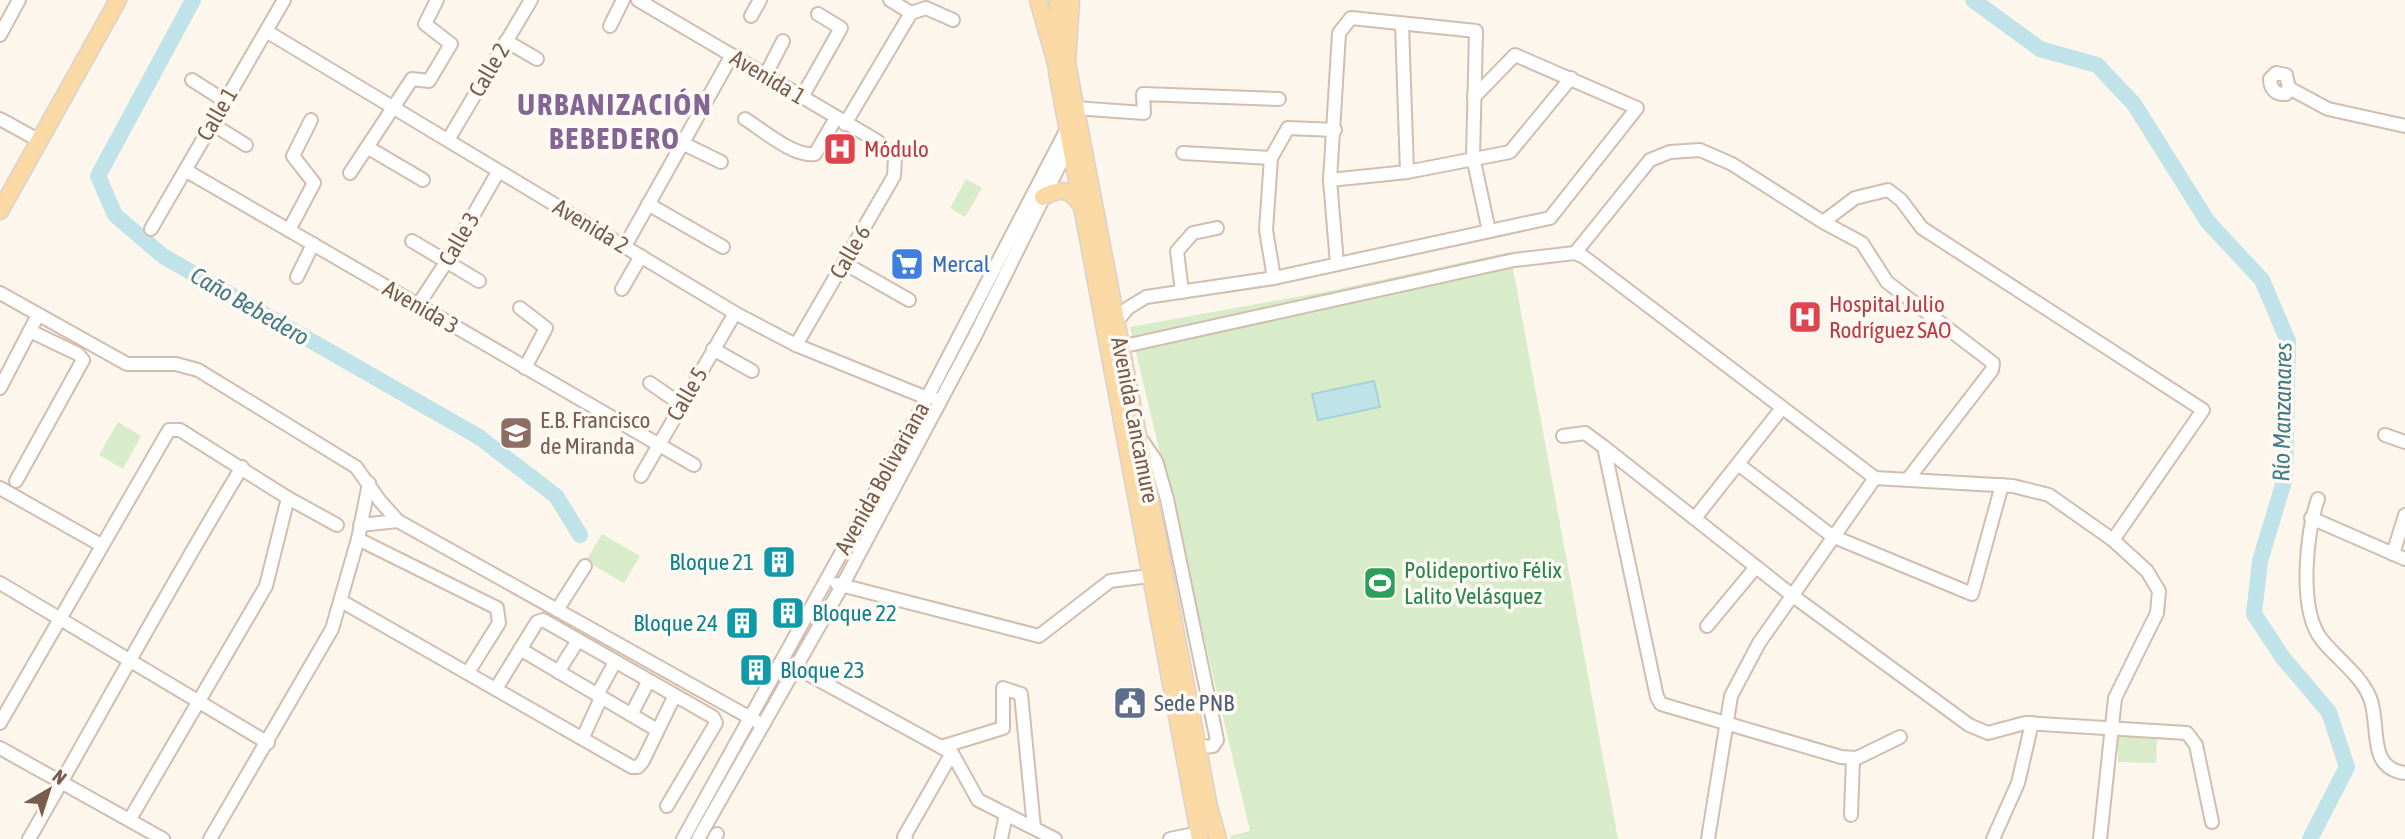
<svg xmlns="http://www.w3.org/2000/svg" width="2405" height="839" font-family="'Asap Condensed',sans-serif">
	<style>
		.green { fill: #d8ecc9 }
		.water { fill: #bfe3e8; stroke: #a5d3da; stroke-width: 2 }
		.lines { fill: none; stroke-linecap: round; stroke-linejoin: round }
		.river { stroke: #bfe3e8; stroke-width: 16 }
		.minor-casing { stroke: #d1beb0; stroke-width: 16 }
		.major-casing { stroke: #dad1cd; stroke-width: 19 }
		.minor { stroke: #fff; stroke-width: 12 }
		.major { stroke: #fbd9a5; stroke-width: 16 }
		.labels { text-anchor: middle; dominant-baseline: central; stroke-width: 7; stroke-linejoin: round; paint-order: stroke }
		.street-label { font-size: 23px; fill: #7a5c4d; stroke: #fffaf3 }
		.health-label { font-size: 23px; fill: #be3a42; stroke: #fffaf3; text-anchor: start }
		.shop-label { font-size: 23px; fill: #366cbe; stroke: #fffaf3; text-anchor: start }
		.education-label { font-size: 23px; fill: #785e54; stroke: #fffaf3; text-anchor: start }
		.culture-label { font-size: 23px; fill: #0d838f; stroke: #fffaf3; text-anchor: end }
		.leisure-label { font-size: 23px; fill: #27864d; stroke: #fffaf3; text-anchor: start }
		.service-label { font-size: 23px; fill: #4e5e75; stroke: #fffaf3; text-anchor: start }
		.water-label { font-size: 24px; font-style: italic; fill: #437c86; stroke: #fffaf3 }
		.district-label { font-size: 30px; font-weight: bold; letter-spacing: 2px; fill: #846695; stroke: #fffaf3 }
	</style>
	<rect width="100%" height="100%" fill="#fdf6ec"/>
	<g class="green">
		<polygon points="966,179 982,188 965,217 950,208"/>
		<polygon points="1510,252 1618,839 1231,839 1230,836 1250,831 1130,327 1329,291"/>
		<polygon points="118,422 141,436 123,469 99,455"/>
		<polygon points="602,534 640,556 624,583 586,561"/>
		<polygon points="2118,735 2157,735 2156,763 2118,762"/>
	</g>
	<polygon class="water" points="1374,381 1380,407 1318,420 1312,394"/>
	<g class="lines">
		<g class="river">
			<polyline points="193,0 98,176 115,215 163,256 479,437 556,496 580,535"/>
			<polyline points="1973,0 2040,49 2097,65 2134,104 2208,222 2262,280 2288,341 2285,478 2260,561 2254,614 2283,658 2329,712 2347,767 2310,839"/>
		</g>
		<defs>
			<g id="minor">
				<polyline points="638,0 877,141 895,157 894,176 796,345"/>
				<polyline points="890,0 911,13"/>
				<polyline points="751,16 760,0"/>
				<polyline points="1402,24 1407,172"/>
				<polyline points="610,26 623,0"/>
				<polyline points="266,31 735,313 796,345 927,398 932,397"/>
				<polyline points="0,35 19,0"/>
				<polyline points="506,41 537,59"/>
				<polyline points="766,74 783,41"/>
				<polyline points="192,80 225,101"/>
				<path d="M2289,88L2286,94C2275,95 2270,88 2270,79L2276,73L2286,75L2289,88L2328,109L2405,126"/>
				<polyline points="802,97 841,28 818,14"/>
				<polyline points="1075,108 1144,113 1143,94 1279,99"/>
				<polyline points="0,119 40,141"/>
				<path d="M745,119C763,130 793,157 815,154L836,118"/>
				<polyline points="212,124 246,145"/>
				<polyline points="845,124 911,13 926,8 953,20"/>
				<polyline points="448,140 531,0"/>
				<polyline points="682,143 721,162"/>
				<polyline points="367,147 423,180"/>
				<polyline points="1183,153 1271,158"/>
				<polyline points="185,170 694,465"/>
				<polyline points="350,173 412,79 429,81 451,44 425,24 437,0"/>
				<polyline points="1330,180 1407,172 1510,152 1571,78"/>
				<polyline points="648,204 723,247"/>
				<polyline points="1823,222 1855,198 1888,190 1901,200 1922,228 2203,410 2113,540"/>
				<polyline points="151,229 284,0"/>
				<polyline points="289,230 314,183 293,156 311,120"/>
				<polyline points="412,241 479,281"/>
				<polyline points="625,246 732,55"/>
				<polyline points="1575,253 1650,160 1670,152 1700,150 1732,164 1823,222 1862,243 1887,282 1993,363 1992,370 1908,479"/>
				<polyline points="844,263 909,300"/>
				<polyline points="1337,264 1330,180 1339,33 1351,18 1476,31 1473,157 1489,231"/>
				<polyline points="297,277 313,244"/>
				<polyline points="1274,278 1266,230 1271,158 1288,128 1335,130"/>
				<polyline points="622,289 641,256"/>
				<polyline points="1182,292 1177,251 1193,233 1217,228"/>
				<polyline points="0,293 127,364 176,364 198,370 356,467 380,501 398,521 763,725"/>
				<polyline points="418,305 447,261 498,172"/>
				<polyline points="520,308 546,328 525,368"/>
				<polyline points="1116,322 1128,308 1146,297 1274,278 1550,218 1637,108 1515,55 1474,97"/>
				<polyline points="1120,347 1514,260 1575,253 1584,257 1875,478 2013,486 2049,495 2113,540 2147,571 2159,591 2157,613 2115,698 2100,839"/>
				<polyline points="713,349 752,371"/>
				<polyline points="650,383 682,405"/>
				<polyline points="0,388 38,315"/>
				<polyline points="2385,435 2405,442"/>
				<polyline points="1139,436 1156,461 1167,499 1217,740 1213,746 1191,748"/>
				<polyline points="1563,436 1585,433 1604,447 1793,596 1969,725 1988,733 2025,723 2187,733 2196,745 2212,822"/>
				<polyline points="1604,447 1657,697 1661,704 1841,757 1857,758 1900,737"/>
				<polyline points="1738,464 1832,536 1972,594 2002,485"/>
				<polyline points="641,476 735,313"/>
				<polyline points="16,481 83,360 78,354 30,331"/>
				<polyline points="0,488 101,545"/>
				<path d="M2318,499C2306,532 2298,611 2322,640C2337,659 2361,675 2370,698C2381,726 2366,768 2405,773"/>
				<polyline points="1695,518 1782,408"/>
				<polyline points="2311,518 2405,559"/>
				<polyline points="360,525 398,521"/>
				<polyline points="358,539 497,608 499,623 469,671"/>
				<polyline points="2393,554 2405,515"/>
				<polyline points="0,583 268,743"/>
				<polyline points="837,584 1039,636 1110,581 1157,575"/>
				<polyline points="341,601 632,767 638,767 643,761 674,697"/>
				<polyline points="557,610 585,566"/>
				<polyline points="1707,626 1756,567"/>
				<polyline points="520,649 657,730"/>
				<polyline points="795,667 952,753 978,800 1055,839"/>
				<polyline points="558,672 577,642"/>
				<polyline points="497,687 537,622 543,620 713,717 716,723 667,806"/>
				<polyline points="597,695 615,662"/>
				<polyline points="631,715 648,682"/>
				<polyline points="0,723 169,430 180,430 288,498 337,525"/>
				<polyline points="583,737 601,698"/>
				<polyline points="941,747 1003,728 1003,688 1021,694 1034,828"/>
				<polyline points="0,748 163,839"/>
				<polyline points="1851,815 1853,758"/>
				<polyline points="130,819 266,586 288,498"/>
				<path d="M29,839C100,715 168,589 242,467"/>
				<polyline points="210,839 332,629 358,539 369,483"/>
				<polyline points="683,839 927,398 1068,127"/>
				<polyline points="698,839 842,586 975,336 1071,142"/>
				<polyline points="714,839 717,834"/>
				<polyline points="906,839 904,837 952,753"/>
				<polyline points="1001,839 1006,814"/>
				<polyline points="1170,839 1199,833"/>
				<polyline points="1708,839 1731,696 1759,643 1875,478"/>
				<polyline points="1993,839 2018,783 2032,723"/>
			</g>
			<g id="major">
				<polyline points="1038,0 1057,67"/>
				<polyline points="1071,0 1067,63 1209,807 1218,839"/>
				<polyline points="1057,39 1058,0"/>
				<polyline points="1057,72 1200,839"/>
				<path d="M1043,197C1060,188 1069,188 1080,204"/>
				<polyline points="0,211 118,0"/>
			</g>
		</defs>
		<use href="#minor" class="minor-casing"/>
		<use href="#major" class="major-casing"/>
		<use href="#minor" class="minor"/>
		<use href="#major" class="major"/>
	</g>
	<defs>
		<symbol id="hospital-square" viewBox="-11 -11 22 22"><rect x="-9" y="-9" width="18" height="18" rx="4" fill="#e0444e" stroke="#fffaf3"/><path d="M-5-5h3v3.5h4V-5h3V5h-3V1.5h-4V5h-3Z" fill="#fff"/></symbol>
		<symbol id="supermarket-square" viewBox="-11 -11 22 22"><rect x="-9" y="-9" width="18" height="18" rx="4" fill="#3f7fe0" stroke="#fffaf3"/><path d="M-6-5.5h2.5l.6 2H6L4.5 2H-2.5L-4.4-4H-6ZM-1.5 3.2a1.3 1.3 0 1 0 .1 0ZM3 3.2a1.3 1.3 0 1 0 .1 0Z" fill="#fff"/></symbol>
		<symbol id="school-square" viewBox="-11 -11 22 22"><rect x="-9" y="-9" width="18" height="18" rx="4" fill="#8d6e63" stroke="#fffaf3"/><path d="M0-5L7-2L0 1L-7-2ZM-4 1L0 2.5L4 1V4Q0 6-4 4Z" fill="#fff"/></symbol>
		<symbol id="building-square" viewBox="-11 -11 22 22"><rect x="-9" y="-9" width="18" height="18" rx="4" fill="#0f9aa8" stroke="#fffaf3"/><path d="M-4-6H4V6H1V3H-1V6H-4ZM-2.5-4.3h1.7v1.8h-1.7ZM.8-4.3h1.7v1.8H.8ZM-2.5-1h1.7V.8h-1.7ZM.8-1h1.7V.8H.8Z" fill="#fff"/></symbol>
		<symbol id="stadium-square" viewBox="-11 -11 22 22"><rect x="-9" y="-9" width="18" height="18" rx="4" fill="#2e9e5b" stroke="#fffaf3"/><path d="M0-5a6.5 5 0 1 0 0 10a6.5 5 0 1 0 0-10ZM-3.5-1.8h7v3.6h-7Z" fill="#fff"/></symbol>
		<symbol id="civic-square" viewBox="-11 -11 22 22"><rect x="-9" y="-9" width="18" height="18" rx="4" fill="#5c6f8a" stroke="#fffaf3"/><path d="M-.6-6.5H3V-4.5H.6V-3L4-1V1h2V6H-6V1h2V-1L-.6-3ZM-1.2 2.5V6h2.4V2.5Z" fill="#fff"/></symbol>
	</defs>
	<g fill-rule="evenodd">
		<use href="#hospital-square" x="821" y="130" width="38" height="38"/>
		<use href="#supermarket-square" x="888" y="245" width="38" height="38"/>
		<use href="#hospital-square" x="1786" y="298" width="38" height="38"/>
		<use href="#school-square" x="497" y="414" width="38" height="38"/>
		<use href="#building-square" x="760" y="543" width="38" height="38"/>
		<use href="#stadium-square" x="1361" y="564" width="38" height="38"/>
		<use href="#building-square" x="769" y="594" width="38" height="38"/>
		<use href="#building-square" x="723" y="604" width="38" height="38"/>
		<use href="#building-square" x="737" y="651" width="38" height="38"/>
		<use href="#civic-square" x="1111" y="684" width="38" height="38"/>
	</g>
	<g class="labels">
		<g class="street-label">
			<text transform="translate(489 70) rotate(-60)">Calle 2</text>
			<text transform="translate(768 77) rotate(31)">Avenida 1</text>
			<text transform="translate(217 114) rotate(-60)">Calle 1</text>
			<text transform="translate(591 226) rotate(31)">Avenida 2</text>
			<text transform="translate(459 239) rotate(-60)">Calle 3</text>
			<text transform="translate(850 252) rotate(-60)">Calle 6</text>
			<text transform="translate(421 307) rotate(30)">Avenida 3</text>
			<text transform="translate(687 394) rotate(-60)">Calle 5</text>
			<text transform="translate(1135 420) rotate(79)">Avenida Cancamure</text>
			<text transform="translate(882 478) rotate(-61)">Avenida Bolivariana</text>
		</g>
		<g class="health-label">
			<text x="864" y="149">Módulo</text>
			<text x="1829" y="304">Hospital Julio<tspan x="1829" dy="26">Rodríguez SAO</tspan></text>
		</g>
		<g class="shop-label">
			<text x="932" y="264">Mercal</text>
		</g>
		<g class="education-label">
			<text x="540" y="420">E.B. Francisco<tspan x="540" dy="26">de Miranda</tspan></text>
		</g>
		<g class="culture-label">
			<text x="754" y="562">Bloque 21</text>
			<text x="812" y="613" text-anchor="start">Bloque 22</text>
			<text x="718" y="623">Bloque 24</text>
			<text x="780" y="670" text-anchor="start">Bloque 23</text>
		</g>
		<g class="leisure-label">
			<text x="1404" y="570">Polideportivo Félix<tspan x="1404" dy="26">Lalito Velásquez</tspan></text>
		</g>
		<g class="service-label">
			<text x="1154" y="703">Sede PNB</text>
		</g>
		<g class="water-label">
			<text transform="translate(250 306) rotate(30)">Caño Bebedero</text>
			<text transform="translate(2282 412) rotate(-89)">Río Manzanares</text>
		</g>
		<g class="district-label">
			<text x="615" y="104">URBANIZACIÓN<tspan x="615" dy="34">BEBEDERO</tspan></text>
		</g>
	</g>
	<g transform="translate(49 790) rotate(39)" stroke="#fffaf3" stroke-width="5" paint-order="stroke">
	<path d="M0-5L12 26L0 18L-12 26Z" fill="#7a5c4d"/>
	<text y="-10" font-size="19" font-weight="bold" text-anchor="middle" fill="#7a5c4d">N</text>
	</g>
</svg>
